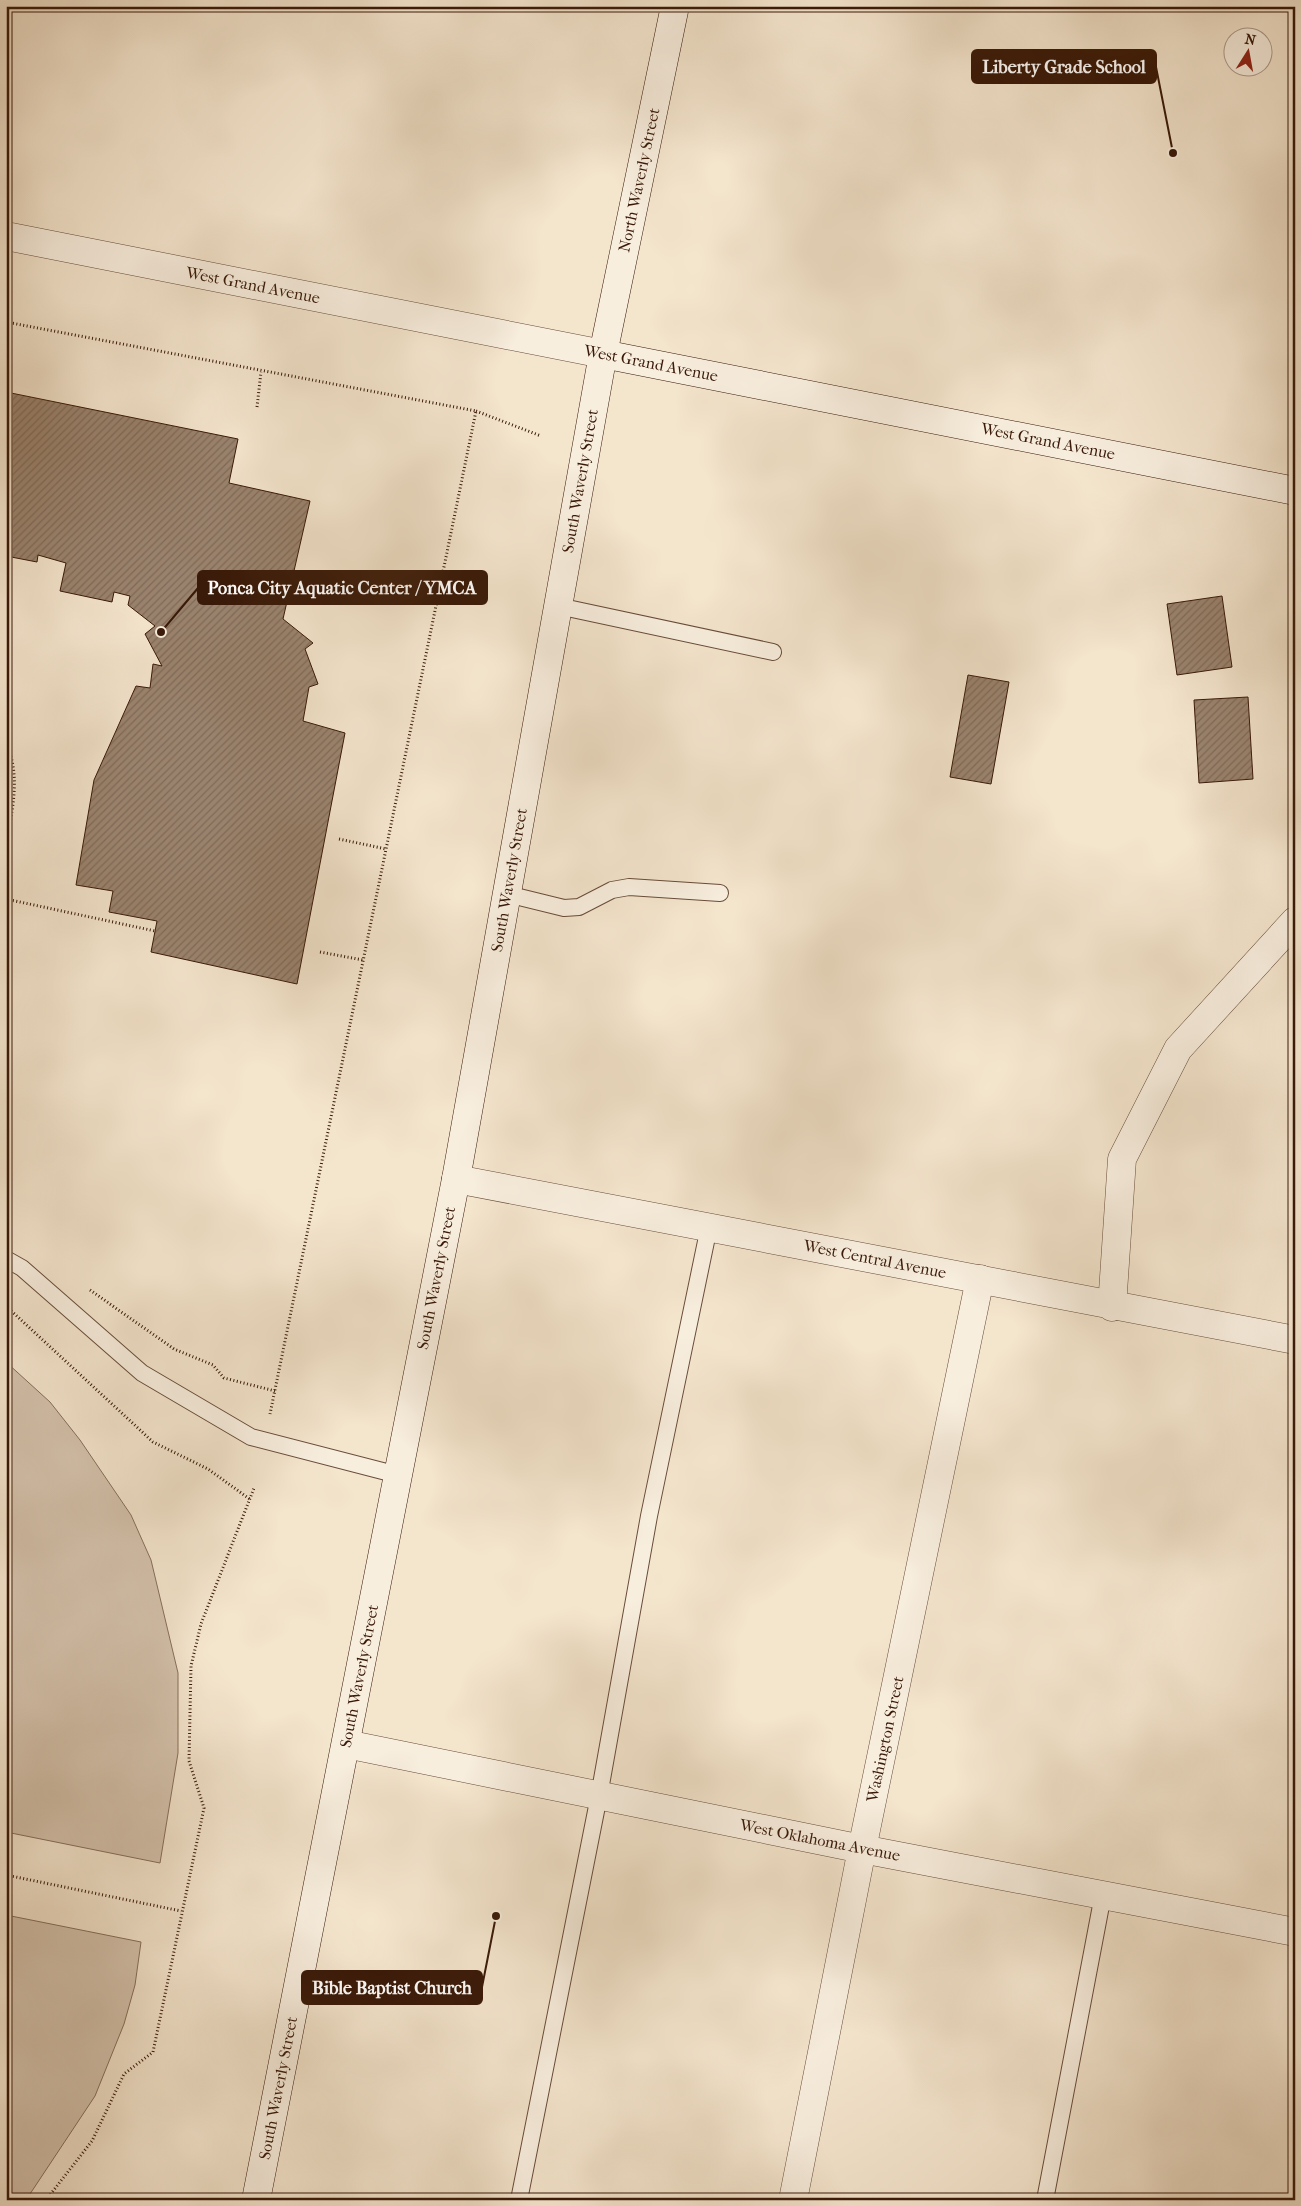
<svg xmlns="http://www.w3.org/2000/svg" width="1301" height="2206" font-family="'IM FELL French Canon',serif">
	<style>
		.garden { fill: #d4c2ac; stroke: #866e5a }
		.building { fill: url(#building-hatch); stroke: #391908 }
		.lines { fill: none; stroke-linecap: round; stroke-linejoin: round }
		.service-casing { stroke: #684c39; stroke-width: 18 }
		.minor-casing { stroke: #684c39; stroke-width: 29 }
		.secondary-casing { stroke: #391908; stroke-width: 29 }
		.path { stroke: #391908; stroke-width: 3; stroke-dasharray: 1 2.5; stroke-linecap: butt }
		.service { stroke: #f8eede; stroke-width: 16 }
		.minor { stroke: #f8eede; stroke-width: 28 }
		.secondary { stroke: #f8eede; stroke-width: 28 }
		.labels { text-anchor: middle; dominant-baseline: central; stroke-width: 4.5; stroke-linejoin: round; paint-order: stroke }
		.street-label { font-size: 16px; fill: #391908; stroke: #f8eede }
		.leader { fill: none; stroke: #391908; stroke-width: 2 }
		.callout-dot { fill: #391908; stroke: #f8eede; stroke-width: 2 }
		.callout { fill: #391908; stroke: #391908; stroke-width: 2 }
		.callout-label { font-size: 18px; text-anchor: middle; font-weight: bold; fill: #fff }
	</style>
	<defs>
		<pattern id="building-hatch" width="6" height="6" patternUnits="userSpaceOnUse" patternTransform="scale(1.25)"><rect width="6" height="6" fill="#9a836e"/><path d="M-1 1l2-2M0 6l6-6M5 7l2-2" fill="none" stroke="#7f6a58"/></pattern>
	</defs>
	<rect width="100%" height="100%" fill="#f4e5cd"/>
	<filter id="stains"><feTurbulence type="fractalNoise" baseFrequency=".004" numOctaves="4"/><feColorMatrix values="0 0 0 0 .2 0 0 0 0 .09 0 0 0 0 .02 0 0 0 .5 -.17"/></filter>
	<radialGradient id="worn" r=".72"><stop offset=".6" stop-color="#630" stop-opacity="0"/><stop offset="1" stop-color="#630" stop-opacity=".3"/></radialGradient>
	<g class="garden">
		<polygon points="6,1362 50,1402 80,1440 131,1515 151,1560 178,1673 178,1753 160,1863 6,1832"/>
		<polygon points="6,1915 141,1942 135,1985 124,2024 95,2096 26,2200 6,2200"/>
	</g>
	<g class="building">
		<polygon points="6,392 238,439 229,483 310,501 283,619 313,643 305,649 318,684 309,687 303,721 345,733 297,984 151,952 157,921 109,912 113,891 76,885 94,780 136,686 150,688 153,664 162,666 145,634 155,626 128,605 130,596 114,592 112,602 60,591 66,563 38,555 37,562 6,556"/>
		<polygon points="1222,596 1232,667 1177,675 1167,604"/>
		<polygon points="968,675 1009,682 991,784 950,777"/>
		<polygon points="1248,697 1253,779 1199,783 1194,700"/>
	</g>
	<g class="lines">
		<defs>
			<g id="service">
				<polyline points="558,606 773,652"/>
				<polyline points="507,894 564,908 579,907 612,890 629,887 720,893"/>
				<polyline points="6,1259 22,1268 142,1373 251,1437 398,1475"/>
				<polyline points="519,2200 599,1796 649,1516 709,1227"/>
				<polyline points="1045,2200 1103,1895"/>
			</g>
			<g id="minor">
				<polyline points="6,236 603,354"/>
				<polyline points="456,1179 1295,1340"/>
				<polyline points="1112,1307 1122,1159 1178,1049 1295,921"/>
				<polyline points="346,1744 862,1849 1295,1932"/>
				<polyline points="793,2200 862,1849 980,1279"/>
			</g>
			<g id="secondary">
				<polyline points="603,354 1295,491"/>
				<polyline points="256,2200 456,1179 603,354 675,6"/>
			</g>
		</defs>
		<use href="#service" class="service-casing"/>
		<use href="#minor" class="minor-casing"/>
		<use href="#secondary" class="secondary-casing"/>
		<g class="path">
			<polyline points="6,322 476,411 270,1414"/>
			<polyline points="257,407 261,372"/>
			<polyline points="476,411 541,436"/>
			<path d="M6,743C22,778 11,812 6,848"/>
			<polyline points="339,839 386,849"/>
			<polyline points="6,899 155,931"/>
			<polyline points="320,952 363,960"/>
			<polyline points="90,1290 174,1349 213,1365 224,1378 275,1391"/>
			<polyline points="6,1306 153,1442 208,1469 251,1500"/>
			<polyline points="6,1875 181,1911"/>
			<polyline points="46,2200 92,2141 124,2074 153,2052 204,1808 189,1761 191,1666 201,1624 254,1488"/>
		</g>
		<use href="#service" class="service"/>
		<use href="#minor" class="minor"/>
		<use href="#secondary" class="secondary"/>
	</g>
	<g class="labels">
		<g class="street-label">
			<text transform="translate(639 180) rotate(-78)">North Waverly Street</text>
			<text transform="translate(253 285) rotate(11)">West Grand Avenue</text>
			<text transform="translate(651 363) rotate(11)">West Grand Avenue</text>
			<text transform="translate(1048 441) rotate(11)">West Grand Avenue</text>
			<text transform="translate(580 481) rotate(-80)">South Waverly Street</text>
			<text transform="translate(509 880) rotate(-80)">South Waverly Street</text>
			<text transform="translate(875 1259) rotate(11)">West Central Avenue</text>
			<text transform="translate(436 1278) rotate(-79)">South Waverly Street</text>
			<text transform="translate(359 1676) rotate(-79)">South Waverly Street</text>
			<text transform="translate(885 1739) rotate(-78)">Washington Street</text>
			<text transform="translate(820 1840) rotate(11)">West Oklahoma Avenue</text>
			<text transform="translate(278 2088) rotate(-79)">South Waverly Street</text>
		</g>
	</g>
	<path class="leader" d="M1173 153L1156 67M161 632L198 588M496 1916L482 1987"/>
	<g class="callout-dot">
		<circle cx="1173" cy="153" r="5"/>
		<circle cx="161" cy="632" r="5"/>
		<circle cx="496" cy="1916" r="5"/>
	</g>
	<g class="callout">
		<rect x="972" y="50" width="184" height="33" rx="5"/>
		<rect x="198" y="571" width="289" height="33" rx="5"/>
		<rect x="302" y="1971" width="180" height="33" rx="5"/>
	</g>
	<g class="callout-label">
		<text x="1064" y="73">Liberty Grade School</text>
		<text x="342" y="594">Ponca City Aquatic Center / YMCA</text>
		<text x="392" y="1994">Bible Baptist Church</text>
	</g>
	<rect width="1301" height="2206" fill="none" stroke="#f4e5cd" stroke-width="25"/>
	<rect x="8" y="8" width="1286" height="2191" fill="none" stroke="#391908" stroke-width="2.5"/>
	<rect x="12" y="12" width="1276" height="2181" fill="none" stroke="#391908"/>
	<g transform="translate(1248 52) rotate(11)"><circle r="24" fill="#f8eede" stroke="#ac9988"/>
	<path d="M0-4L9 19L0 12L-9 19Z" fill="#8f2418"/>
	<text y="-8" font-size="14" font-weight="bold" text-anchor="middle" fill="#391908">N</text>
	</g>
	<rect width="100%" height="100%" filter="url(#stains)"/>
	<rect width="100%" height="100%" fill="url(#worn)"/>
</svg>
